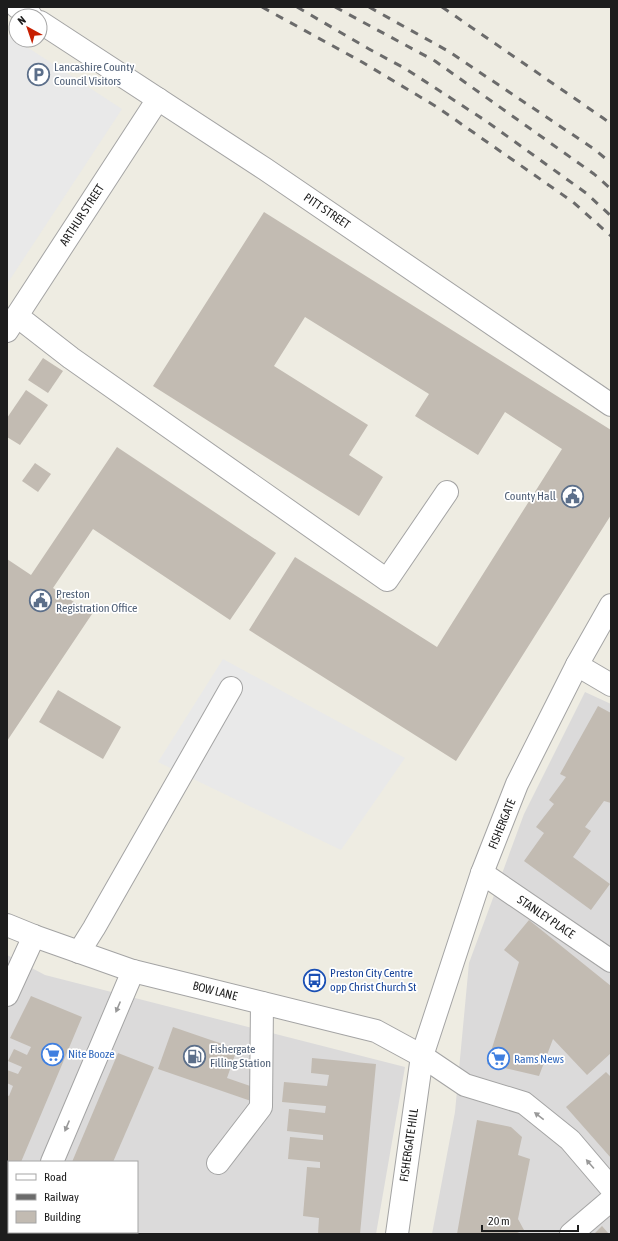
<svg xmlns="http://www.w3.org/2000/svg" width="618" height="1241" font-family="'Asap Condensed',sans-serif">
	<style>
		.residential { fill: #dbdada; fill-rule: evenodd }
		.parking { fill: #e9e9e9 }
		.building { fill: #c2bbb2 }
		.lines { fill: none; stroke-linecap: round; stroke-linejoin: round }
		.minor-casing { stroke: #a4a4a4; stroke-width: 24 }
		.minor { stroke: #fff; stroke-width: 22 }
		.rail { stroke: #6b6b6b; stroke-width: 3; stroke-dasharray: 8 8; stroke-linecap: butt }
		.oneway { fill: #999 }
		.labels { text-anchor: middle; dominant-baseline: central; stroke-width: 3.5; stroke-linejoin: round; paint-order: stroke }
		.service-label { font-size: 12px; fill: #4e5e75; stroke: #fff; text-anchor: start }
		.street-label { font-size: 12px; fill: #1d1d1d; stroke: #fff }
		.transit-label { font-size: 12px; fill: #164399; stroke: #fff; text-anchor: start }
		.shop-label { font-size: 12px; fill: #366cbe; stroke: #fff; text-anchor: start }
	</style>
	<rect width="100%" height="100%" fill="#eeece2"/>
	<g class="residential">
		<polygon points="585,692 611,704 611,1234 432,1234 455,1112 469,963 524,814"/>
		<path d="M7,955L45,975L405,1067L376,1234H7ZM9,1162H137V1232H9Z"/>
	</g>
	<g class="parking">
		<polygon points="7,34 122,109 7,284"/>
		<polygon points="223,659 405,758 341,850 158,762"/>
	</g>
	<g class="building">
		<polygon points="264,212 611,430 611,515 456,761 249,630 295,557 437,647 562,449 505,412 478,455 415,416 429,394 305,317 274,366 368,425 349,455 383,477 359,516 153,386"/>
		<polygon points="43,358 63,371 48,393 28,380"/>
		<polygon points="26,390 48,405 20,445 7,437 7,418"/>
		<polygon points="117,447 276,553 230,620 93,529 53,588 92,614 7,741 7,559 31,575"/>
		<polygon points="35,463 51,474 38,492 22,481"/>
		<polygon points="58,690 121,727 103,759 39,722"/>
		<polygon points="598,706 611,713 611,803 604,801 585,827 591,831 573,857 610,884 591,910 524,861 544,833 536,827 554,804 549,800 566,777 560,774"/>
		<polygon points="529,920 611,986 611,1053 587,1075 553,1039 539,1076 487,1064 519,962 504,950"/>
		<polygon points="31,996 82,1017 21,1162 9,1162 9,1190 7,1194 7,1095 9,1096 13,1086 7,1083 7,1070 18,1074 22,1067 8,1061 14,1049 27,1055 31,1047 10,1038"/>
		<polygon points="173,1027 237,1049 227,1078 256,1088 251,1101 158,1069"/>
		<polygon points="118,1053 154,1067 113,1162 72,1162"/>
		<polygon points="312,1058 376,1064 360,1234 318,1234 319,1218 303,1216 307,1167 320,1168 320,1162 288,1159 290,1137 323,1140 323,1135 287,1131 289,1109 325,1113 326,1106 282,1102 284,1082 327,1086 329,1075 311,1073"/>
		<polygon points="606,1072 611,1077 611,1158 566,1107"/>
		<polygon points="477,1120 511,1127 522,1137 518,1155 530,1159 518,1219 524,1230 515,1234 457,1234"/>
		<polygon points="602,1226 609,1234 594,1234"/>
		<polygon points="42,1232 84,1232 83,1234 41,1234"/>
	</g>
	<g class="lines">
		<defs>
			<g id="minor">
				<polyline points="17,7 31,16"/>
				<polyline points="40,22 265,169 611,405"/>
				<polyline points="17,316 71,358 387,580 447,492"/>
				<polyline points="7,331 158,99"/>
				<polyline points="577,665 611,685"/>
				<polyline points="482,873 611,961"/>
				<polyline points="7,925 34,936 133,971 376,1031 422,1056 465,1085 524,1103 570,1140 611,1188"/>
				<polyline points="79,952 94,928 231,688"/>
				<polyline points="7,995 34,936"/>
				<polyline points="52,1162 133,971"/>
				<polyline points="218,1163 261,1107 262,1003"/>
				<polyline points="21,1234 22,1232"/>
				<polyline points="397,1234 422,1056 482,873 517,784 577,665 611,605"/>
				<polyline points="571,1234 611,1200"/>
			</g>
		</defs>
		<use href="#minor" class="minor-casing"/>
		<use href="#minor" class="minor"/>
		<g class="rail">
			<polyline points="262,7 362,62 437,107 573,202 611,236"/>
			<polyline points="297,7 369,49 406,69 486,121 586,193 611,216"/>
			<polyline points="335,7 435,61 594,174 611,189"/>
			<polyline points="369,7 448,51 594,149 611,163"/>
			<polyline points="442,7 603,118 611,124"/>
		</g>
	</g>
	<defs><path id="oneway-solid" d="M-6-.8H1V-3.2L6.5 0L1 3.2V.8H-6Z"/></defs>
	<g class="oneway">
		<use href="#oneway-solid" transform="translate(118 1007) rotate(113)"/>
		<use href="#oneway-solid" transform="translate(539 1116) rotate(-142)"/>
		<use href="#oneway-solid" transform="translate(67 1126) rotate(113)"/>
		<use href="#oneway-solid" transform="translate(590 1164) rotate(-131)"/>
	</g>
	<defs>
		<symbol id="parking-ring" viewBox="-11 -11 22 22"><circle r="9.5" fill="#fff" stroke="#5c6f8a" stroke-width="1.5"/><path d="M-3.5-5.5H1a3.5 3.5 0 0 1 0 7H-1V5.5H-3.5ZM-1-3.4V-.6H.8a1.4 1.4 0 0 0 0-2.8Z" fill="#5c6f8a"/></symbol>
		<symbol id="civic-ring" viewBox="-11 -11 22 22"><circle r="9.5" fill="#fff" stroke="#5c6f8a" stroke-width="1.5"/><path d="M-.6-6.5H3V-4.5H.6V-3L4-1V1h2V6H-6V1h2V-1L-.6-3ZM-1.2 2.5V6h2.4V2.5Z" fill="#5c6f8a"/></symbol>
		<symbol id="bus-ring" viewBox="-11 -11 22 22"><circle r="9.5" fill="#fff" stroke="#1a4fb4" stroke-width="1.5"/><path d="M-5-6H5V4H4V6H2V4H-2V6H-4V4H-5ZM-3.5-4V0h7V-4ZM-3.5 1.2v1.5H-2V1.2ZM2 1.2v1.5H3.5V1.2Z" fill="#1a4fb4"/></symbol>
		<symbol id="supermarket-ring" viewBox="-11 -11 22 22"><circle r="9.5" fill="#fff" stroke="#3f7fe0" stroke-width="1.5"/><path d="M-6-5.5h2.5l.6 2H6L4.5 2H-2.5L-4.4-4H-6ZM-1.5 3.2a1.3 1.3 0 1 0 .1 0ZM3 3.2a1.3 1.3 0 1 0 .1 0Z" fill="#3f7fe0"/></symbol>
		<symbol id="fuel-ring" viewBox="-11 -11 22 22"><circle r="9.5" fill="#fff" stroke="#5c6f8a" stroke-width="1.5"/><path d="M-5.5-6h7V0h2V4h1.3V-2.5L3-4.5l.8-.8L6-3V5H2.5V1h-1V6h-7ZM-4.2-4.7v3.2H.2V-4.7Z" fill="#5c6f8a"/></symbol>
	</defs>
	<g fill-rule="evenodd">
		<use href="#parking-ring" x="26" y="62" width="25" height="25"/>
		<use href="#civic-ring" x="560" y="484" width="25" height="25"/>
		<use href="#civic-ring" x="28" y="588" width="25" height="25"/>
		<use href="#bus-ring" x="302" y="968" width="25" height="25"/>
		<use href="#supermarket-ring" x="40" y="1042" width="25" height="25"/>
		<use href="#fuel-ring" x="182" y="1044" width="25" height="25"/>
		<use href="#supermarket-ring" x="486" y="1046" width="25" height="25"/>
	</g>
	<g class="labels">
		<g class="service-label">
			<text x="54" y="67">Lancashire County<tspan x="54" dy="14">Council Visitors</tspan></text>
			<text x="556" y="496" text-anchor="end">County Hall</text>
			<text x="56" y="594">Preston<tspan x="56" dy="14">Registration Office</tspan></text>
			<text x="210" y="1049">Fishergate<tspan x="210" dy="14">Filling Station</tspan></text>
		</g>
		<g class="street-label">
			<text transform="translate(327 211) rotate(34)">PITT STREET</text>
			<text transform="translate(82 215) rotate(-57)">ARTHUR STREET</text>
			<text transform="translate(502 824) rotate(-68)">FISHERGATE</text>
			<text transform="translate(546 917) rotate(34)">STANLEY PLACE</text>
			<text transform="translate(215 991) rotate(14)">BOW LANE</text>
			<text transform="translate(409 1145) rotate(-82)">FISHERGATE HILL</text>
		</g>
		<g class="transit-label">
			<text x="330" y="973">Preston City Centre<tspan x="330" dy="14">opp Christ Church St</tspan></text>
		</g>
		<g class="shop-label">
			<text x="68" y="1054">Nite Booze</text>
			<text x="514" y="1059">Rams News</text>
		</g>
	</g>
	<rect width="618" height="1241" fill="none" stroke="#1d1d1d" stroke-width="16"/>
	<rect x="8" y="1161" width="130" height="72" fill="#ffffff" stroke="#a5a5a5"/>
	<rect x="16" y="1174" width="20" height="6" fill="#ffffff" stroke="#a5a5a5"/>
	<text x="44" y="1181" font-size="12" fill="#1d1d1d">Road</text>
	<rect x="16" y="1194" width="20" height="6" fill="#6b6b6b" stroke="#a5a5a5"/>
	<text x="44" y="1201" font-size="12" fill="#1d1d1d">Railway</text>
	<rect x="16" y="1211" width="20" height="12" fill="#c2bbb2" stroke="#a5a5a5"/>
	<text x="44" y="1221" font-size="12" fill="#1d1d1d">Building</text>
	<g transform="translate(28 28) rotate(320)"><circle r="19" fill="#ffffff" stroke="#a5a5a5"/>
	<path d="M0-3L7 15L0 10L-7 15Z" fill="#c72002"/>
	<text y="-6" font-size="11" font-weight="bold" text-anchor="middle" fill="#1d1d1d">N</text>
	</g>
	<path d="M482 1225v6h96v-6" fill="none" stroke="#1d1d1d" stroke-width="2"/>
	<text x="488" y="1225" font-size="12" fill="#1d1d1d" stroke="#ffffff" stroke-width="3" paint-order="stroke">20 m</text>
</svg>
